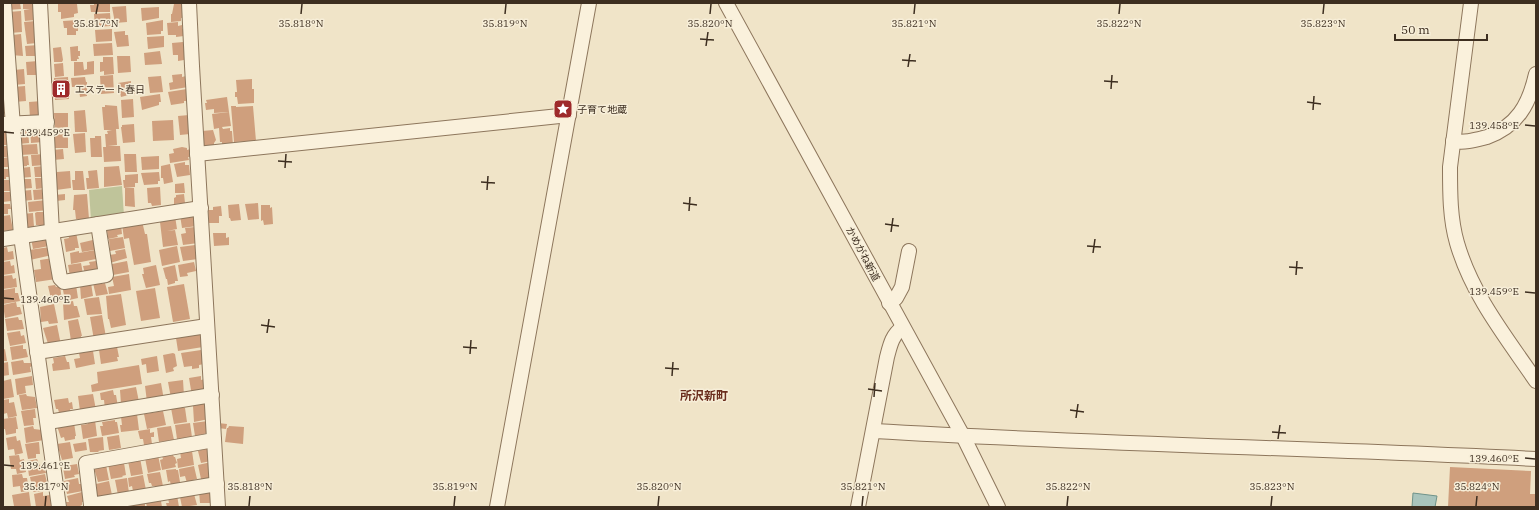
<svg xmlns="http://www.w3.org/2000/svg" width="1539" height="510" font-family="'IBM Plex Serif','Noto Sans JP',serif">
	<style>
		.cemetery { fill: #bfc49a }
		.water { fill: #a9c4bc; stroke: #6f938a }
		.building { fill: #cf9f7d }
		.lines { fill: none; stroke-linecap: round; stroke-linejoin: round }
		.minor-casing { stroke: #8d765c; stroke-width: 16 }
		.minor { stroke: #faf1dc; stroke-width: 14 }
		.ticks { fill: none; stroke: #3d2e20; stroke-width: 1.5 }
		.labels { text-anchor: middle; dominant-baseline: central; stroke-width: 3; stroke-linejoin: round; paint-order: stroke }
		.poi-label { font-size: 10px; fill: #3d2e20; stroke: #f7eed8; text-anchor: start }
		.street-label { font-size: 10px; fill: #3d2e20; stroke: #f7eed8 }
		.quarter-label { font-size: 12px; font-weight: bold; fill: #6b2e1e; stroke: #f7eed8 }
		.ticks-label { font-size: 10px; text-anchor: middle; fill: #3d2e20; stroke: #f7eed8; stroke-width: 3; stroke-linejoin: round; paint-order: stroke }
	</style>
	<rect width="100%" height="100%" fill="#f0e4c8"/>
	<polygon class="cemetery" points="122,186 124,216 91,221 89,190"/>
	<polygon class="water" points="1413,493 1437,496 1435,507 1412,507"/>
	<g class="building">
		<polygon points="8,3 20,3 21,9 8,10"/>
		<polygon points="23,3 34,3 35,20 25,21 24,10 30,9 23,9"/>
		<polygon points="58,3 75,3 77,4 78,13 74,14 74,17 61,19 61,12 58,12"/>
		<polygon points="94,3 110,3 110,12 91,12 90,5 94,5"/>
		<polygon points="183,3 184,18 181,18 181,21 171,22 171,14 172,14 174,4"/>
		<polygon points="126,6 127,22 115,23 112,7"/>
		<polygon points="159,7 159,18 142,21 141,8"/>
		<polygon points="21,11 22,32 10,33 8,12"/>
		<polygon points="110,13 111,26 95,27 94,14"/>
		<polygon points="78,20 78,31 76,31 76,35 67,35 67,28 64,28 63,21"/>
		<polygon points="163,20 163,31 161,31 161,34 147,35 146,23"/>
		<polygon points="36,21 37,43 27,44 24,22"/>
		<polygon points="178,22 178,26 182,25 182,29 184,28 184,36 176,37 176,35 168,35 167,23"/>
		<polygon points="112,29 112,41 96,42 95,30"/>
		<polygon points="125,31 125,35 128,35 129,46 117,47 114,32"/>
		<polygon points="21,34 23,56 11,55 12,35"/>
		<polygon points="164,36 164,47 148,49 147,37"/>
		<polygon points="183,42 183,45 185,45 186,56 184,57 184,60 178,61 178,55 173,55 172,43"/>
		<polygon points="112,43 113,55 94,56 93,44"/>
		<polygon points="38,45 39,56 26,56 25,46"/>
		<polygon points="78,46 78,51 80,51 80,56 78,56 79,59 77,59 77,61 71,61 70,47"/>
		<polygon points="61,47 63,60 62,62 54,62 53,48"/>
		<polygon points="160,51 162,64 145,65 144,53"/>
		<polygon points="117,56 130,56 131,72 118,73"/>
		<polygon points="103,57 113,57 114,74 104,75 104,71 100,72 100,62 103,62"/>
		<polygon points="38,61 39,75 27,75 26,62"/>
		<polygon points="94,61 94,74 74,76 74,62 83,62 84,70 87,69 87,62"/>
		<polygon points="63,63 64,76 55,77 54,64"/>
		<polygon points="24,69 25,84 14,85 14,70"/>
		<polygon points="182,74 182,77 186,76 188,87 170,90 169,83 173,82 172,75"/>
		<polygon points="113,75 114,93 101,94 100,76"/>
		<polygon points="161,76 163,92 150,93 148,77"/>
		<polygon points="68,77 69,99 55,100 54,78"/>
		<polygon points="85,77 86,82 87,82 87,96 80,97 79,89 75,87 72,87 71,78"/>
		<polygon points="252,79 252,89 254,89 254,103 238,104 237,97 235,97 235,92 237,92 236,80"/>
		<polygon points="131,81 131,86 135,85 136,93 121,97 118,83"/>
		<polygon points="25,86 26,101 14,102 13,87"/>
		<polygon points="187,89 188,101 184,101 184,103 171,105 168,92"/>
		<polygon points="160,94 161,102 159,102 159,105 142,110 140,97"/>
		<polygon points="227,97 229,112 214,113 214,109 206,110 205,103 207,103 206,100"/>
		<polygon points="133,99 134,117 122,118 121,100"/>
		<polygon points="42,101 43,117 30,118 29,102"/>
		<polygon points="105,105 117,106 119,129 116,129 117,145 108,146 120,146 121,161 104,162 103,147 106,147 105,134 108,134 107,131 112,130 104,130 102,107 105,107"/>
		<polygon points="231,106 236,106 236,107 253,106 256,141 234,142"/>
		<polygon points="85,110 87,132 75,132 74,111"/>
		<polygon points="229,112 231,126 222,127 223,129 230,128 230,131 232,131 233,146 222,147 222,142 220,142 219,128 214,129 212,114"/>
		<polygon points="54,113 68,113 68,127 55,128"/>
		<polygon points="189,115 190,134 180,135 178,116"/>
		<polygon points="173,120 174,140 153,141 152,121"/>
		<polygon points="134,124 135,142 123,143 121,127 122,127 122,125"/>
		<polygon points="42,128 43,142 31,143 30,129"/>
		<polygon points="3,129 7,129 8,145 3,145"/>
		<polygon points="18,129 28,129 29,143 19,144"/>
		<polygon points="213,130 216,140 214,143 214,148 203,149 202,131"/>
		<polygon points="85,133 86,152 75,153 73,134"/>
		<polygon points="68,134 68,148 53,148 52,135"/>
		<polygon points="95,136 101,136 102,157 91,157 90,138 95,138"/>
		<polygon points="37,144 38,154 20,155 19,145"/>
		<rect x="3" y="146" width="5" height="11"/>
		<polygon points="182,147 187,148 187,150 190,149 192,157 188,157 189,160 170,163 169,154 174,153 173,149"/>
		<polygon points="63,149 64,159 53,160 53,150"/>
		<polygon points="44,154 45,165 32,166 31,155"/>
		<polygon points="124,154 136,154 137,172 125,172"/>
		<polygon points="28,156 29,165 27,165 27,166 18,167 18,157"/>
		<polygon points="159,156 159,169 142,170 141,157"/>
		<polygon points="9,157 9,167 3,167 3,158"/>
		<polygon points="185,162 185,165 189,165 190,175 177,177 174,164"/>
		<polygon points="170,164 173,182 164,184 163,178 161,178 161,166"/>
		<polygon points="45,166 46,177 35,177 34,167"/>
		<polygon points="119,166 122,185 104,187 104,167"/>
		<polygon points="30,167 31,177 20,178 19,168"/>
		<polygon points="3,169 9,169 9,177 6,177 6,179 3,179"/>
		<polygon points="97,170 99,188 87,189 86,178 89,178 88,171"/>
		<polygon points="70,171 71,188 56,190 57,172"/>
		<polygon points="75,171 83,171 85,190 73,190 72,180 75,180"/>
		<polygon points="159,172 160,181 158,181 158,184 144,185 141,173"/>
		<polygon points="138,174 138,183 135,183 135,187 124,188 123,180 125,180 125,175"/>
		<polygon points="35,178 46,178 46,188 36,189"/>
		<polygon points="22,179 31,179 32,188 21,189"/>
		<polygon points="3,180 10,180 11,191 3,191"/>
		<polygon points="184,183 185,193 175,193 175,184"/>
		<polygon points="160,187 161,205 152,206 151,203 148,203 147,188"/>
		<polygon points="125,188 134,188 135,207 125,206"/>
		<polygon points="46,189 44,199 34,200 33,190"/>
		<polygon points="31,190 32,200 22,201 21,191"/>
		<polygon points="3,192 10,192 11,201 3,202"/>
		<polygon points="65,194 65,200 56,201 55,195"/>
		<polygon points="87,194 89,219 76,219 75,210 73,210 74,195"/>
		<polygon points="184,194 185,203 174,204 174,198 176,197 176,195"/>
		<polygon points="47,200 48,210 29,212 28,202"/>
		<polygon points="258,203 259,219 248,220 245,204"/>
		<polygon points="3,204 10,204 11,209 8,209 8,214 3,214"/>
		<polygon points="239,204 241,220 231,221 230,218 229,218 228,205"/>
		<polygon points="261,205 270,205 270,208 272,207 273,224 264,225 263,220 261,221"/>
		<polygon points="221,206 222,216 219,216 219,223 209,223 208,210 213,210 213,207"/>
		<polygon points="37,212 48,212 49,225 36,225 35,213"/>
		<polygon points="33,213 34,227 25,228 22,214"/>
		<polygon points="195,214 197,226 182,228 180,215"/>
		<polygon points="10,215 13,230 3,231 3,216"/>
		<polygon points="175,216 177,229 167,231 175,230 178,245 163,247 160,222 163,222 163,218"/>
		<polygon points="142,221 145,234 147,234 151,262 134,265 129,238 124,239 122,224"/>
		<polygon points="121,225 122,234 117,235 118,237 108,239 107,230 110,230 109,226"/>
		<polygon points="195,227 198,243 183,245 181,234 186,233 185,228"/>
		<polygon points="76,232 79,248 75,248 75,250 66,252 64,239 69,238 68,235"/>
		<polygon points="213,233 226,233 226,238 229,237 229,245 214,246"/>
		<polygon points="47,236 49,246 33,249 31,238"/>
		<polygon points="123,237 125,248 110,251 109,239"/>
		<polygon points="97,239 99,249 82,252 80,243"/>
		<polygon points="195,245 198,259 183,261 180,247"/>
		<polygon points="177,246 180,262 162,266 159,250"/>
		<polygon points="7,247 8,252 13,251 14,259 3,261 3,248"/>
		<polygon points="50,247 52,255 30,260 29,250"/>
		<polygon points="125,249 127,258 110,263 109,255 116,254 115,251"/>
		<polygon points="95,250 96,259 71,264 70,253 79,251 79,253"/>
		<polygon points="53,258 56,279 36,282 34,270 41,269 40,260"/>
		<polygon points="10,261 11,266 14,265 15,273 3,275 3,262"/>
		<polygon points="96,261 96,263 101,262 102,269 85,274 83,266 90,265 89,262"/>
		<polygon points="127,261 129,272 113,275 112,264"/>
		<polygon points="194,262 196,271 187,273 188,276 180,277 178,265"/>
		<polygon points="81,263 83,274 70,276 68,265"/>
		<polygon points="156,265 160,285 146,288 142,274 144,274 143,268"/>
		<polygon points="175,265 178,281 175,281 175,283 168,285 167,279 166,279 163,268"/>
		<polygon points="129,274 131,290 109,294 108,287 114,286 112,277"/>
		<polygon points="12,275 13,279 16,278 17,287 3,289 3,276"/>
		<polygon points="100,282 101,284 105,283 108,294 96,296 93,283"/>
		<polygon points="91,283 93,296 81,299 80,285"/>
		<polygon points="184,284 190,319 173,322 167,287"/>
		<polygon points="55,285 56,287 60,286 62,301 52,303 48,286"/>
		<polygon points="76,285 78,298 65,301 63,290 66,290 66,287"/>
		<polygon points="15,288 15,293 18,293 20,301 3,304 3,290"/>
		<polygon points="155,288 160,318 141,321 136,291"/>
		<polygon points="121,294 126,325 111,328 109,319 108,319 106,296"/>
		<polygon points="99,297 102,314 87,315 84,299"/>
		<polygon points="73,301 74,306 77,306 80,317 64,320 63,303"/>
		<polygon points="16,302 17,307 20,307 22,314 5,318 3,305"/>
		<polygon points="54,304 58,323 49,324 48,321 41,322 40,307"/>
		<polygon points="102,315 106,337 94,340 90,317"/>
		<polygon points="18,317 19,320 22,320 24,329 7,331 5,319"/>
		<polygon points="78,319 82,336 81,336 81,339 71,341 68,321"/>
		<polygon points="57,325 61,345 49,347 43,328"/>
		<polygon points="20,331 21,336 24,335 26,343 10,346 7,333"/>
		<polygon points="201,334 203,347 178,351 176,338"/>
		<polygon points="23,345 23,349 26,349 28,357 12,360 10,347"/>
		<polygon points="117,347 119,357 117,357 118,361 101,364 99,350"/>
		<polygon points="5,349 7,361 3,361 3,350"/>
		<polygon points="91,349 92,351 93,351 95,364 76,368 74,359 80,358 79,353 87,352 86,350"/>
		<polygon points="201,350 204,364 199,365 199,368 192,369 192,366 184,367 181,353"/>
		<polygon points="173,353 175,354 177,366 173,368 174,371 166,373 163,355"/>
		<polygon points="65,356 67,362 69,362 70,369 53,371 52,364 54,363 53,358"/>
		<polygon points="157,356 159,371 147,373 146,364 142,365 141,359"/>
		<polygon points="23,360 24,363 32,363 32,366 30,367 31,372 13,375 11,362"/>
		<polygon points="8,362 9,375 3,376 3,363"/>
		<polygon points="139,365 142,384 92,392 91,385 98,383 97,372"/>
		<polygon points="32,376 33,385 25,386 26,393 17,395 15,379"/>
		<polygon points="201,376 201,380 204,379 206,390 192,396 189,378"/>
		<polygon points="11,379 14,397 3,399 3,381"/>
		<polygon points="183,380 184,396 171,398 168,382"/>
		<polygon points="161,383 164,400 147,402 145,386"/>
		<polygon points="136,387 139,402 121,404 120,390"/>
		<polygon points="113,390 114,395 116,395 118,407 105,409 104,400 101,400 100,393"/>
		<polygon points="26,394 27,396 35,397 37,408 22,410 19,395"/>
		<polygon points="93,394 96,410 80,411 78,396"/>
		<polygon points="68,398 69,403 72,402 73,409 70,409 71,414 60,416 58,409 56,409 54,400"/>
		<polygon points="9,399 9,403 14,402 17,416 8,418 7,413 3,414 3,400"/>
		<polygon points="206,403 209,419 194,422 193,406"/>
		<polygon points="181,406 181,408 185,408 187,422 174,424 171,408"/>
		<polygon points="35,409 36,418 33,418 34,425 24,426 21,411"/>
		<polygon points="163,411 166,425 147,429 144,414"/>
		<polygon points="137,414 139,430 121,432 120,425 122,425 121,417"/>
		<polygon points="16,417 18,429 16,429 16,433 6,435 5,429 3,429 3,419"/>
		<polygon points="95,420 97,436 83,439 81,425 88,424 88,421"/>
		<polygon points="115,420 115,422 117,422 119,433 102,436 100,426 103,426 102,422"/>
		<polygon points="208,421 208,433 195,436 193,423"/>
		<polygon points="74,423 76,436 75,436 75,439 65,441 64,437 61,438 57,426"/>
		<polygon points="190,423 192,437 177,439 175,425"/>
		<polygon points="218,423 227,424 226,429 218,428"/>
		<polygon points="33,426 34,429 42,430 44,440 26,443 24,428"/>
		<polygon points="171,426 174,440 159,442 157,428"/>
		<polygon points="229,426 244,427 243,444 225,442 227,428 228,428"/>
		<polygon points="150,429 150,433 154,432 154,437 151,437 152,444 144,445 143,439 140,439 138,431"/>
		<polygon points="119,435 121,448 109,450 107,437"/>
		<polygon points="16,436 17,441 20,440 23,453 15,455 14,449 8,450 6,438"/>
		<polygon points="103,437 104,450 98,451 99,452 90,452 88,439"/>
		<polygon points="39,442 40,454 36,454 36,458 28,459 25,444"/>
		<polygon points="70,442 73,458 62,460 57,444"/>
		<polygon points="86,442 87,450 75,452 73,444"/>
		<polygon points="209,447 211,461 201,463 198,451"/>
		<polygon points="187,451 187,452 192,451 194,465 178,468 177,459 181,458 180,452"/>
		<polygon points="169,454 170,456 173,455 174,457 175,457 177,463 175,464 176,467 162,470 160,460 163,459 162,456"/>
		<polygon points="19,455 20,460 24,459 26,472 17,474 16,469 11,469 9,456"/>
		<polygon points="158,455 161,470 148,473 145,458"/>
		<polygon points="140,458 143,474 131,476 128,461"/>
		<polygon points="37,459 40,466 44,465 46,473 29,476 27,461"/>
		<polygon points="120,462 120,464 124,463 126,475 122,476 123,477 111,479 108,464"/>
		<polygon points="211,462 211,478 201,479 198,465"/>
		<polygon points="77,464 79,474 74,475 75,477 65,479 63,468 65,468 65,466"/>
		<polygon points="106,465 109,480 98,482 94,468"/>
		<polygon points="194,466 197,479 193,480 193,482 187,483 185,476 180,477 179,469"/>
		<polygon points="1450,467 1531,471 1530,494 1536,494 1536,507 1448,507"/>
		<polygon points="176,469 176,470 178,470 180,482 178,483 179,484 171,486 170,481 168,482 166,470"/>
		<polygon points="160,472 163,486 155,487 155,486 152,486 151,483 149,483 147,474"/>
		<polygon points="22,474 23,478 27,478 29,491 21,492 20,486 13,487 12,475"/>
		<polygon points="45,474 47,483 43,484 43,491 33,492 30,477"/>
		<polygon points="143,475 146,490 133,491 132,486 129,487 128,478"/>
		<polygon points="78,478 79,484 81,484 83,491 67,494 64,481"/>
		<polygon points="127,478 129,493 118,495 115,480"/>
		<polygon points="109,481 112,495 97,499 93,489 97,489 96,484"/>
		<polygon points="213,489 212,503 200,503 199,491"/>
		<polygon points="29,492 31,507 14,506 12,495"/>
		<polygon points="43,492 43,496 50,495 54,506 36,507 34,494"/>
		<polygon points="82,492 84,502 82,502 82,505 80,506 80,507 67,507 66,502 69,502 67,496"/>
		<polygon points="194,494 197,505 182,507 180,497"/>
		<polygon points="177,495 179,507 167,507 166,503 169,503 168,498"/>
		<polygon points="145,501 145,507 133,507 132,504"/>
		<polygon points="161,501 162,507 147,507 146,503"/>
	</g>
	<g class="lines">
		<defs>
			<g id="minor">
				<polyline points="4,3 21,236 59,507"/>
				<polyline points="40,3 52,232 60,278 64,282 106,275 98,224"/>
				<polyline points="189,3 192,66 218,507"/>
				<polyline points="726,3 963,436 998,507"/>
				<path d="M1471,3L1450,167C1450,193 1450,219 1457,243C1472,295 1506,337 1536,381"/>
				<polyline points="3,124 47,122"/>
				<path d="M1453,141C1465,143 1475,140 1487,137C1517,126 1529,105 1536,74"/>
				<polyline points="197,154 569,115"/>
				<polyline points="3,239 201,208"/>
				<polyline points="889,303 896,298 902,287 909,251"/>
				<polyline points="37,352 207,326"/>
				<polyline points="48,422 212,395"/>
				<path d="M874,431C1094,444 1315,448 1536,459"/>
				<polyline points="214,440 86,463 91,505 217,484"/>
				<polyline points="497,507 589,3"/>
				<path d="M858,507L887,357C890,346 892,335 902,328"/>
			</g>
		</defs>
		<use href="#minor" class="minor-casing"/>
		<use href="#minor" class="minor"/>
	</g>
	<path class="ticks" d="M96,14L98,4M301,14L302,4M505,14L506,4M710,14L711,4M914,14L915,4M1119,14L1120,4M1323,14L1324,4M700,39L714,40M706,46L708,32M902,60L916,61M908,67L910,54M1104,81L1118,82M1111,89L1112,75M1307,102L1321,104M1313,110L1314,96M1525,125L1535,126M4,132L14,133M278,161L292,162M285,168L286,154M481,182L495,183M487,190L488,176M683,203L697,205M689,211L690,197M885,224L899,226M891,232L893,218M1087,246L1101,247M1093,253L1095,239M1289,267L1303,268M1296,275L1297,261M1525,292L1535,293M4,298L14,299M261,325L275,327M267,333L269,319M463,347L477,348M470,354L471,340M665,368L679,369M672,376L673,362M868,389L882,391M874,397L875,383M1070,410L1084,412M1076,418L1078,404M1272,432L1286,433M1278,439L1280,425M1525,458L1535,459M4,465L14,466M45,506L46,496M249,506L250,496M454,506L455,496M658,506L659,496M862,506L863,496M1067,506L1068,496M1271,506L1272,496M1476,506L1477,496"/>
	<defs>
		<symbol id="building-square" viewBox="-11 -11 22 22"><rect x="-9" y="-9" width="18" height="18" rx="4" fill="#9e2a2b" stroke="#f7eed8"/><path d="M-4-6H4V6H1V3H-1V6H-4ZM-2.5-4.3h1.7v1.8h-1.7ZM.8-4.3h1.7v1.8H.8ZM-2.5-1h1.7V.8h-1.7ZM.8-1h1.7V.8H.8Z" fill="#fff"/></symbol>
		<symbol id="sight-square" viewBox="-11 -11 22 22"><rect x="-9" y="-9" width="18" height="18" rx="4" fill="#9e2a2b" stroke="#f7eed8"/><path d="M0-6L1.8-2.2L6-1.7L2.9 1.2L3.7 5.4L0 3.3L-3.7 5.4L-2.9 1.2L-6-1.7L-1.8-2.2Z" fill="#fff"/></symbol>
	</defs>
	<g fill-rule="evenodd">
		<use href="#building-square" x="50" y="78" width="22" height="22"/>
		<use href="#sight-square" x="552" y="98" width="22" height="22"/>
	</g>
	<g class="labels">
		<g class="poi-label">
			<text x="75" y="89">エステート春日</text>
			<text x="577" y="109">子育て地蔵</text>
		</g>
		<g class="street-label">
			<text transform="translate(863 254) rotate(62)">かめがね新道</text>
		</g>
		<g class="quarter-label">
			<text x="704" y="395">所沢新町</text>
		</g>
	</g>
	<g class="ticks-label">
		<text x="96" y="27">35.817°N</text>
		<text x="301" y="27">35.818°N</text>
		<text x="505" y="27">35.819°N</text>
		<text x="710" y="27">35.820°N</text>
		<text x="914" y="27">35.821°N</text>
		<text x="1119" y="27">35.822°N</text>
		<text x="1323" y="27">35.823°N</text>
		<text x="1494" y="129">139.458°E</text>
		<text x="45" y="136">139.459°E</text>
		<text x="1494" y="295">139.459°E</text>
		<text x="45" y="303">139.460°E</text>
		<text x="1494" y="462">139.460°E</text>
		<text x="45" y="469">139.461°E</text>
		<text x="46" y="490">35.817°N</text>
		<text x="250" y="490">35.818°N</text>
		<text x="455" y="490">35.819°N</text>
		<text x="659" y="490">35.820°N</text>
		<text x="863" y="490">35.821°N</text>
		<text x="1068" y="490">35.822°N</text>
		<text x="1272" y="490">35.823°N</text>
		<text x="1477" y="490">35.824°N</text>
	</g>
	<rect width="1539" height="510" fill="none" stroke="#3d2e20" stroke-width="8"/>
	<path d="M1395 34v6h92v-6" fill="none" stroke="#3d2e20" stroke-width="2"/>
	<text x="1401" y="34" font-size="12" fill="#3d2e20" stroke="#f7eed8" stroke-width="3" paint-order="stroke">50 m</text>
</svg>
